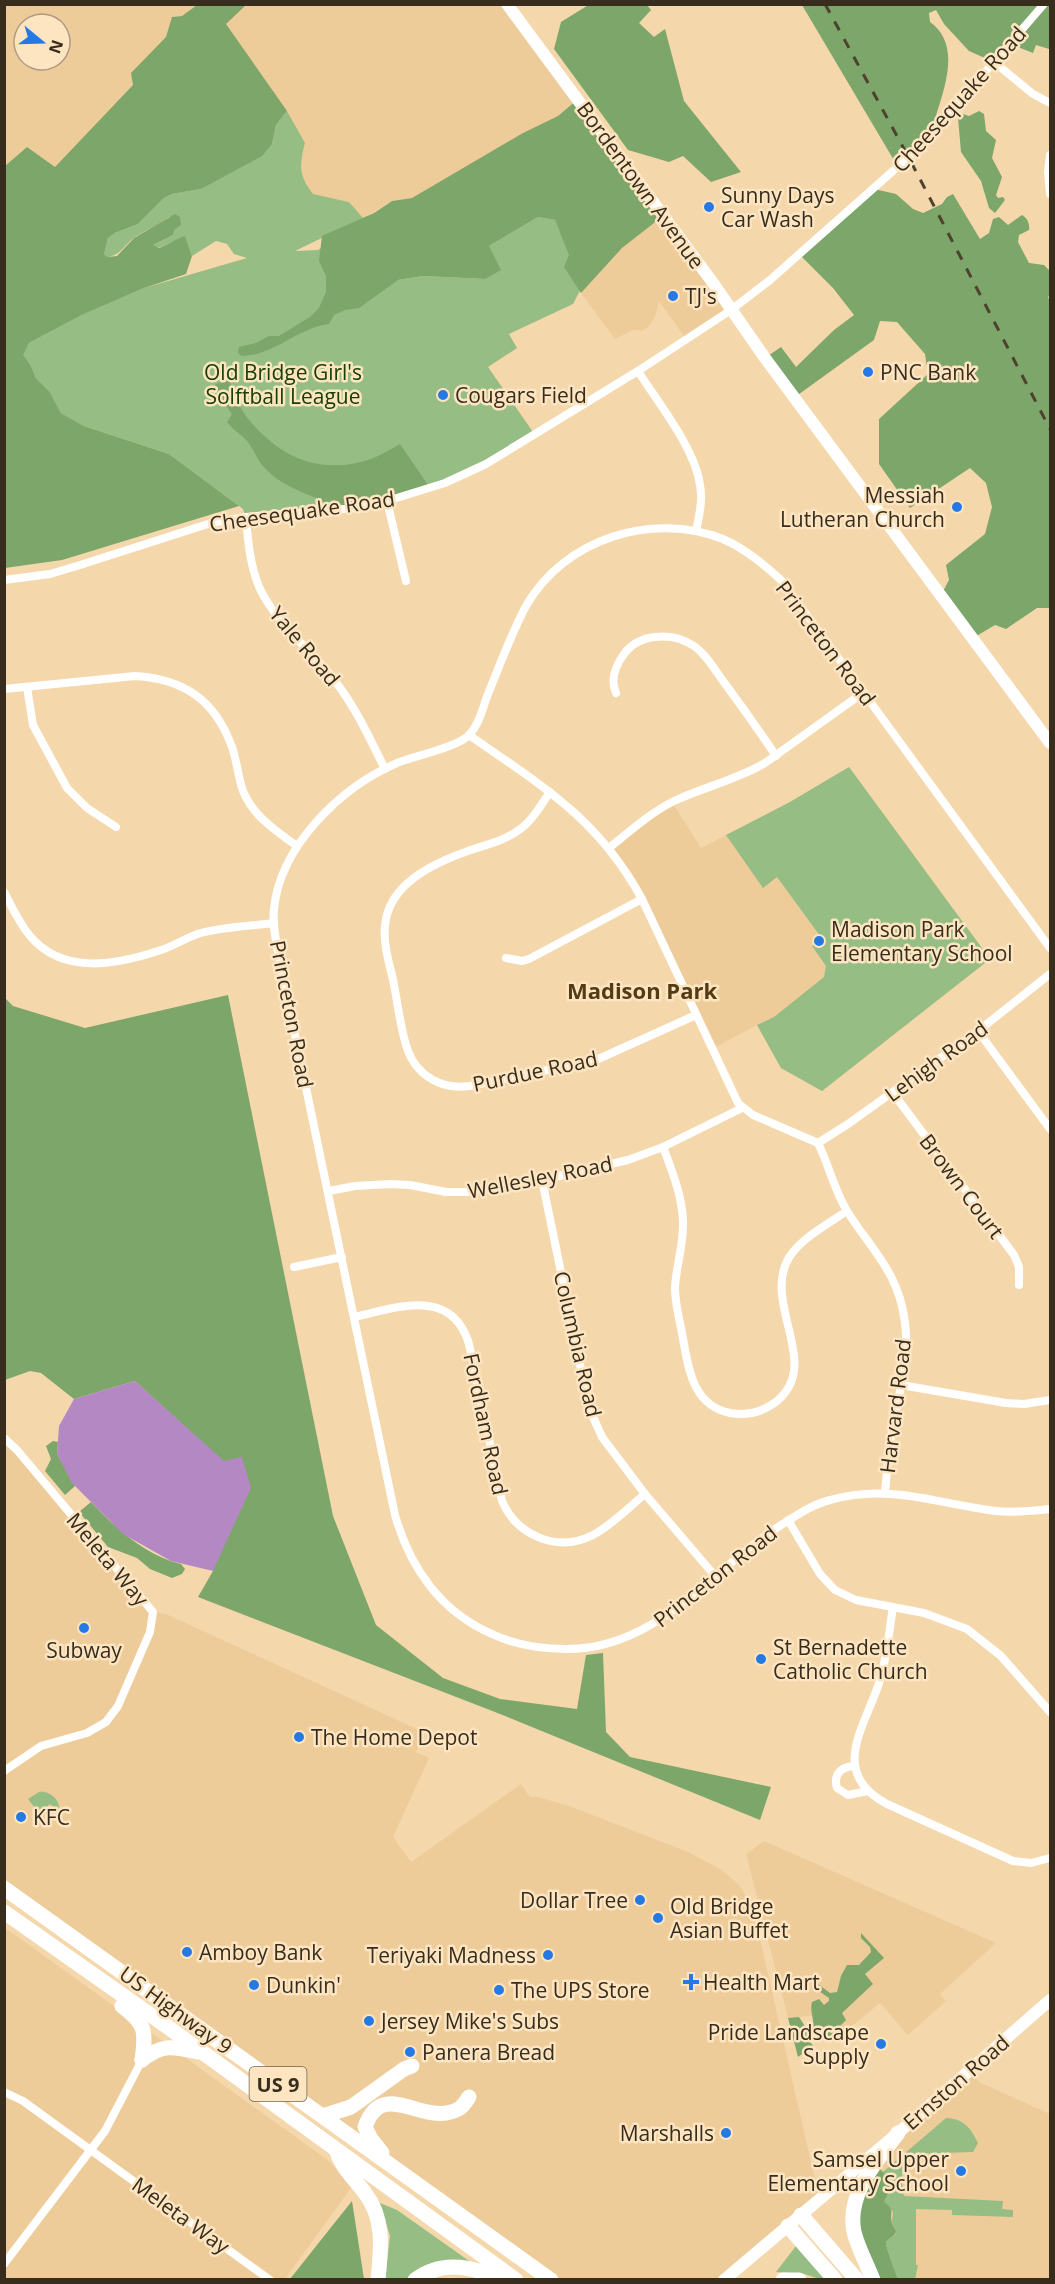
<svg xmlns="http://www.w3.org/2000/svg" width="1055" height="2284" font-family="'Open Sans',sans-serif">
	<style>
		.built { fill: #eecc9a; fill-rule: evenodd }
		.green { fill: #95bd84 }
		.forest { fill: #7ca66a }
		.water { fill: #b388c3 }
		.lines { fill: none; stroke-linecap: round; stroke-linejoin: round }
		.street { stroke: #fff; stroke-width: 8 }
		.secondary { stroke: #fff; stroke-width: 12 }
		.highway { stroke: #fff; stroke-width: 15 }
		.rail { stroke: #4e412d; stroke-width: 3; stroke-dasharray: 10 10; stroke-linecap: butt }
		.poi-dot { fill: #2579e4; stroke: #fde5c2; stroke-width: 2 }
		.labels { text-anchor: middle; dominant-baseline: central; stroke-width: 5; stroke-linejoin: round; paint-order: stroke }
		.shield { fill: #fde5c2; stroke: #73644e; stroke-width: 1.5 }
		.shield-label { font-size: 20px; font-weight: bold; fill: #382d1c }
		.street-label { font-size: 21px; fill: #382d1c; stroke: #fde5c2 }
		.poi-label { font-size: 21px; fill: #382d1c; stroke: #fde5c2; text-anchor: start }
		.park-label { font-size: 21px; fill: #184000; stroke: #fde5c2 }
		.neighbourhood-label { font-size: 22px; font-weight: bold; fill: #543b13; stroke: #fde5c2 }
	</style>
	<rect width="100%" height="100%" fill="#f5d7ac"/>
	<g class="built">
		<path d="M5,5H507L578,99L558,116L523,133L412,198L392,201L363,218L349,202L313,194L302,180L301,159L305,143L287,111L134,85L55,167L27,147L5,166ZM24,24H60V60H24Z"/>
		<polygon points="663,216 731,310 687,340 659,301 655,317 648,327 642,331 633,330 615,339 581,293 622,248"/>
		<polygon points="849,767 990,959 822,1091 781,1068 757,1025 712,1049 654,923 609,848 672,802 701,848 790,802"/>
		<polygon points="4,1438 153,1612 166,1614 417,1729 421,1741 416,1752 429,1758 393,1837 411,1862 521,1784 530,1797 538,1797 572,1807 688,1852 722,1870 740,1886 751,1905 757,1926 814,2175 824,2196 724,2279 551,2279 5,1888"/>
		<polygon points="764,1841 996,1943 940,1994 946,2001 908,2035 880,2003 840,2036 822,2015 788,2018 746,1854"/>
		<polygon points="4,1927 329,2161 351,2188 285,2279 5,2279"/>
		<polygon points="968,2071 981,2083 1050,2114 1050,2279 895,2279 876,2164"/>
	</g>
	<g class="green">
		<path d="M287,111L305,143C299,166 299,176 313,194L349,202L363,218L295,251L318,250L324,246L398,280L423,276L485,279L489,246L538,217L555,220L584,283L573,304L509,334L517,348L488,367L535,435L475,470L402,498L246,517L243,509L169,454L84,426L61,413L50,392L36,378L31,366L22,355L29,343L82,315L144,288L247,258L234,254L227,244L216,241L192,256L185,237C174,239 167,248 155,248L153,245L173,235L175,229L169,217C158,225 146,230 135,237C125,244 121,255 108,257L104,254L108,238L115,233L138,224L164,198L172,194L201,189L272,144L276,125Z"/>
		<polygon points="849,767 990,959 822,1091 781,1068 757,1025 774,1017 824,977 826,966 812,946 823,940 777,877 763,888 726,835 790,802"/>
		<path d="M39,1792C50,1790 61,1801 59,1811L50,1804L39,1813L28,1799Z"/>
		<path d="M946,2118C964,2119 970,2127 978,2143L973,2152L910,2154C900,2168 901,2180 904,2196L1003,2201L1002,2209L1013,2210V2217L952,2215V2210L916,2209V2265H918L915,2279H898C896,2274 885,2245 886,2242C888,2239 894,2237 896,2233L892,2222L893,2212L884,2202L889,2192L883,2172Z"/>
		<path d="M380,2203L397,2210L472,2263C450,2261 423,2261 408,2279H385L390,2236Z"/>
		<polygon points="796,2246 828,2279 819,2279 805,2274 776,2272"/>
	</g>
	<g class="forest">
		<polygon points="590,4 647,5 651,10 639,23 654,37 665,29 684,101 741,172 711,182 683,156 669,162 628,150 554,49 561,22"/>
		<path d="M197,5H246L226,24L287,111L276,125L272,144L262,156L201,189L172,194L164,198L138,224L115,233L108,238L104,254L108,257L117,256L134,238L175,214L180,217L181,225L175,229L173,235L153,245L159,248C169,245 175,239 185,236L192,256L186,274L144,288L82,315L29,343L23,355L31,366L36,378L50,392L61,413L84,426L169,454L239,506L62,560L5,568V166L27,147L55,167L133,85L131,73L166,37L172,17L182,16Z"/>
		<path d="M802,5H1050V51L1049,49L1036,45L1033,53L1010,44L994,62L969,51L944,24L936,10L929,13L930,22C960,43 946,84 937,112C935,120 933,132 928,139C919,151 909,158 895,162Z"/>
		<path d="M578,99L663,216L622,248L581,293L564,267L569,255L555,220L538,217L489,246L501,270L485,279L423,276L398,280L359,308L345,310L334,315L329,324C297,328 275,355 242,356L238,353L239,347L256,343L269,336H279L310,317L319,308L326,292V276L319,261L322,236L374,213L392,201L412,198L523,133L558,116Z"/>
		<polygon points="979,111 984,114 986,131 996,140 992,158 1002,177 996,195 998,198 1003,197 1005,200 995,213 989,208 981,181 961,152 958,118 963,114 969,116"/>
		<path d="M874,189L896,194L913,209L923,213L942,204L947,197L953,194L980,239L989,233L993,219L999,217L1008,225L1022,215C1027,218 1030,223 1029,230L1019,235L1018,242L1029,263L1044,265L1050,271V295L1048,297L1050,301V608H1037L1006,629L995,625L973,638L941,595L949,580L946,565L985,534L992,507L986,483L970,468L910,508L879,464V419L928,374L925,354L897,322L880,321L874,340L795,397L765,358L781,347L796,367L834,330L854,315L833,288L800,255Z"/>
		<path d="M228,378C232,386 234,395 238,403C245,417 256,429 268,439C296,465 335,472 371,459C381,455 391,449 400,444L430,488L326,510L322,500C300,492 277,483 262,465C256,457 253,448 247,441C241,434 233,430 227,422L232,414L219,396L215,385Z"/>
		<polygon points="228,995 333,1516 376,1625 443,1678 500,1699 577,1709 586,1655 603,1653 606,1732 630,1757 771,1787 760,1820 495,1712 198,1597 213,1571 224,1462 135,1381 74,1399 41,1373 30,1371 5,1380 5,998 13,1006 85,1028"/>
		<polygon points="53,1441 58,1442 57,1454 75,1486 65,1495 45,1471 51,1459 46,1446"/>
		<path d="M91,1502C116,1528 144,1555 181,1564L185,1569L182,1574L172,1578L150,1569L137,1558L108,1547L79,1512Z"/>
		<path d="M861,1933L884,1958L865,1974L873,1984L842,2013L846,2020L836,2030L840,2036L834,2042L822,2029L809,2040L813,2046L798,2057L788,2018L799,2017L808,2031L812,2030C816,2021 809,2012 812,2002L819,1999L824,2005L829,2001V1998L816,1989L814,1981L830,1993L837,1992L841,1976L847,1965H859L871,1952L870,1947L861,1938Z"/>
		<path d="M876,2164L895,2186L894,2191L889,2192L884,2202C896,2211 889,2212 892,2223C893,2226 895,2229 896,2232C894,2237 888,2239 886,2242C885,2245 896,2274 898,2279L873,2280L853,2226Z"/>
		<polygon points="352,2201 364,2279 290,2279"/>
	</g>
	<polygon class="water" points="135,1381 224,1461 242,1457 251,1488 213,1571 171,1561 123,1534 72,1483 57,1454 59,1426 74,1399"/>
	<g class="lines">
		<g class="street">
			<polyline points="994,62 1033,94 1050,103"/>
			<polyline points="1050,155 1048,171 1050,194"/>
			<path d="M638,371C658,403 695,448 700,485C703,501 699,516 696,531"/>
			<polyline points="387,501 406,581"/>
			<path d="M246,517C248,542 250,566 260,589C277,624 312,651 335,681C356,708 370,739 385,769"/>
			<polyline points="4,580 50,574 77,566 211,523 246,517 356,508 387,501 445,483 486,464 638,371 731,310 770,280 920,147 1044,4"/>
			<polyline points="27,687 33,725 67,788 87,808 116,827"/>
			<path d="M4,689L135,676C184,679 215,700 232,747C237,761 238,777 243,791C253,816 276,831 297,846"/>
			<path d="M616,693C610,680 616,665 624,654C631,644 643,638 655,637C669,635 682,638 694,646C707,655 716,672 726,685C743,708 760,732 776,756"/>
			<path d="M469,735C542,786 598,818 642,899L738,1103L753,1115L818,1143C829,1165 834,1190 847,1211C872,1251 899,1272 905,1323C910,1361 897,1400 891,1437C888,1455 887,1474 885,1492"/>
			<path d="M550,792C541,805 532,821 519,830C504,841 485,845 468,851C434,863 388,884 385,926C383,944 389,962 393,980C398,1003 400,1029 408,1051C418,1077 443,1090 470,1086L596,1060L696,1015"/>
			<path d="M609,848C630,831 650,813 674,801C704,787 736,780 765,763L864,692"/>
			<path d="M4,892C12,907 19,923 30,936C63,975 115,965 158,951C173,947 186,937 201,933C224,927 250,926 274,923"/>
			<path d="M1050,948L782,581C764,564 746,549 723,539C652,511 564,539 526,606C511,634 500,665 488,694C483,707 479,725 469,735C458,747 414,756 397,763C341,787 280,846 274,909C272,927 277,945 280,963L395,1515C410,1568 441,1612 492,1634C515,1645 541,1649 567,1649C660,1649 713,1566 786,1522C800,1513 814,1504 830,1500C890,1483 938,1504 996,1511C1014,1513 1033,1511 1050,1509"/>
			<polyline points="506,958 522,961 529,959 642,899"/>
			<polyline points="978,1031 1050,1129"/>
			<polyline points="893,1093 1014,1255 1019,1267 1019,1285"/>
			<polyline points="818,1143 848,1124 978,1031 1050,974"/>
			<path d="M663,1147C672,1171 682,1195 683,1221C684,1244 676,1266 675,1288C675,1303 679,1318 682,1333C688,1365 691,1405 730,1413C747,1416 763,1412 777,1401C823,1363 760,1302 790,1256C803,1237 828,1224 847,1211"/>
			<polyline points="542,1180 589,1408 602,1437 645,1494 715,1576"/>
			<polyline points="329,1191 355,1186 391,1184 410,1185 446,1192 467,1192 542,1180 628,1160 663,1147 742,1108"/>
			<polyline points="294,1267 342,1257"/>
			<path d="M354,1317C395,1308 452,1286 469,1344L502,1501C517,1536 558,1553 593,1535C612,1525 628,1508 645,1494"/>
			<polyline points="901,1385 1006,1403 1024,1404 1050,1400"/>
			<polyline points="4,1438 17,1450 153,1612 150,1632 118,1706 106,1722 87,1733 41,1746 4,1771"/>
			<polyline points="788,1520 820,1574 835,1590 856,1600 924,1613 967,1629 1001,1656 1050,1712"/>
			<path d="M893,1607C889,1631 887,1657 880,1680C866,1726 827,1772 887,1804L1013,1861L1031,1863L1050,1858"/>
			<path d="M854,1766C841,1767 833,1774 837,1788L848,1795L868,1791"/>
			<polyline points="4,2092 23,2101 270,2280"/>
			<polyline points="4,2264 105,2131 142,2060"/>
		</g>
		<g class="secondary">
			<polyline points="507,4 713,283 765,358 1050,743"/>
			<polyline points="724,2280 898,2133 1050,2000"/>
		</g>
		<g class="highway">
			<polyline points="4,1888 551,2280"/>
			<polyline points="4,1912 165,2025 516,2280"/>
			<path d="M122,2006C146,2024 146,2031 142,2060"/>
			<path d="M142,2060C163,2043 174,2047 198,2052"/>
			<polyline points="323,2116 351,2107 404,2069 412,2066"/>
			<path d="M336,2150C342,2168 354,2178 365,2193C385,2219 381,2249 378,2280"/>
			<path d="M382,2153L371,2139L365,2127C383,2075 425,2130 460,2108C463,2106 467,2100 469,2097"/>
			<polyline points="801,2215 857,2280"/>
			<polyline points="788,2226 835,2280"/>
			<path d="M415,2280C444,2258 474,2268 505,2280"/>
			<polyline points="783,2280 799,2280"/>
			<path d="M873,2280C867,2264 858,2248 854,2232C846,2194 877,2161 898,2133"/>
		</g>
		<polyline class="rail" points="825,4 909,158 1050,429"/>
	</g>
	<g class="poi-dot">
		<circle cx="709" cy="207" r="6"/>
		<circle cx="673" cy="296" r="6"/>
		<circle cx="868" cy="372" r="6"/>
		<circle cx="443" cy="395" r="6"/>
		<circle cx="957" cy="507" r="6"/>
		<circle cx="819" cy="941" r="6"/>
		<circle cx="84" cy="1628" r="6"/>
		<circle cx="761" cy="1659" r="6"/>
		<circle cx="299" cy="1737" r="6"/>
		<circle cx="21" cy="1817" r="6"/>
		<circle cx="640" cy="1900" r="6"/>
		<circle cx="658" cy="1918" r="6"/>
		<circle cx="187" cy="1952" r="6"/>
		<circle cx="548" cy="1955" r="6"/>
		<path d="M688 1973h6v6h6v6h-6v6h-6v-6h-6v-6h6z"/>
		<circle cx="254" cy="1985" r="6"/>
		<circle cx="499" cy="1990" r="6"/>
		<circle cx="369" cy="2021" r="6"/>
		<circle cx="881" cy="2044" r="6"/>
		<circle cx="410" cy="2052" r="6"/>
		<circle cx="726" cy="2133" r="6"/>
		<circle cx="961" cy="2171" r="6"/>
	</g>
	<g class="labels">
		<rect class="shield" x="249.5" y="2067" width="57" height="34" rx="4.5"/>
		<g class="shield-label">
			<text x="278" y="2084">US 9</text>
		</g>
		<g class="street-label">
			<text transform="translate(959 99) rotate(-48)">Cheesequake Road</text>
			<text transform="translate(641 185) rotate(54)">Bordentown Avenue</text>
			<text transform="translate(302 511) rotate(-8)">Cheesequake Road</text>
			<text transform="translate(826 643) rotate(53)">Princeton Road</text>
			<text transform="translate(305 646) rotate(50)">Yale Road</text>
			<text transform="translate(292 1014) rotate(79)">Princeton Road</text>
			<text transform="translate(936 1061) rotate(-36)">Lehigh Road</text>
			<text transform="translate(535 1071) rotate(-12)">Purdue Road</text>
			<text transform="translate(540 1177) rotate(-11)">Wellesley Road</text>
			<text transform="translate(962 1186) rotate(53)">Brown Court</text>
			<text transform="translate(578 1344) rotate(77)">Columbia Road</text>
			<text transform="translate(895 1406) rotate(-83)">Harvard Road</text>
			<text transform="translate(486 1424) rotate(78)">Fordham Road</text>
			<text transform="translate(108 1559) rotate(50)">Meleta Way</text>
			<text transform="translate(715 1576) rotate(-38)">Princeton Road</text>
			<text transform="translate(176 2010) rotate(36)">US Highway 9</text>
			<text transform="translate(956 2082) rotate(-41)">Ernston Road</text>
			<text transform="translate(181 2215) rotate(36)">Meleta Way</text>
		</g>
		<g class="poi-label">
			<text x="721" y="195">Sunny Days<tspan x="721" dy="24">Car Wash</tspan></text>
			<text x="685" y="296">TJ's</text>
			<text x="880" y="372">PNC Bank</text>
			<text x="455" y="395">Cougars Field</text>
			<text x="945" y="495" text-anchor="end">Messiah<tspan x="945" dy="24">Lutheran Church</tspan></text>
			<text x="831" y="929">Madison Park<tspan x="831" dy="24">Elementary School</tspan></text>
			<text x="773" y="1647">St Bernadette<tspan x="773" dy="24">Catholic Church</tspan></text>
			<text x="84" y="1650" text-anchor="middle">Subway</text>
			<text x="311" y="1737">The Home Depot</text>
			<text x="33" y="1817">KFC</text>
			<text x="628" y="1900" text-anchor="end">Dollar Tree</text>
			<text x="670" y="1906">Old Bridge<tspan x="670" dy="24">Asian Buffet</tspan></text>
			<text x="199" y="1952">Amboy Bank</text>
			<text x="536" y="1955" text-anchor="end">Teriyaki Madness</text>
			<text x="703" y="1982">Health Mart</text>
			<text x="266" y="1985">Dunkin'</text>
			<text x="511" y="1990">The UPS Store</text>
			<text x="381" y="2021">Jersey Mike's Subs</text>
			<text x="869" y="2032" text-anchor="end">Pride Landscape<tspan x="869" dy="24">Supply</tspan></text>
			<text x="422" y="2052">Panera Bread</text>
			<text x="714" y="2133" text-anchor="end">Marshalls</text>
			<text x="949" y="2159" text-anchor="end">Samsel Upper<tspan x="949" dy="24">Elementary School</tspan></text>
		</g>
		<g class="park-label">
			<text x="283" y="372">Old Bridge Girl's<tspan x="283" dy="24">Solftball League</tspan></text>
		</g>
		<g class="neighbourhood-label">
			<text x="642" y="990">Madison Park</text>
		</g>
	</g>
	<rect width="1055" height="2284" fill="none" stroke="#382d1c" stroke-width="12"/>
	<g transform="translate(42 42) rotate(109)"><circle r="28" fill="#fde5c2" stroke="#ae9b80" stroke-width="1.5"/>
	<path d="M0-4.5L10 22L0 15L-10 22Z" fill="#2579e4"/>
	<text y="-9" font-size="16" font-weight="bold" text-anchor="middle" fill="#382d1c">N</text>
	</g>
</svg>
